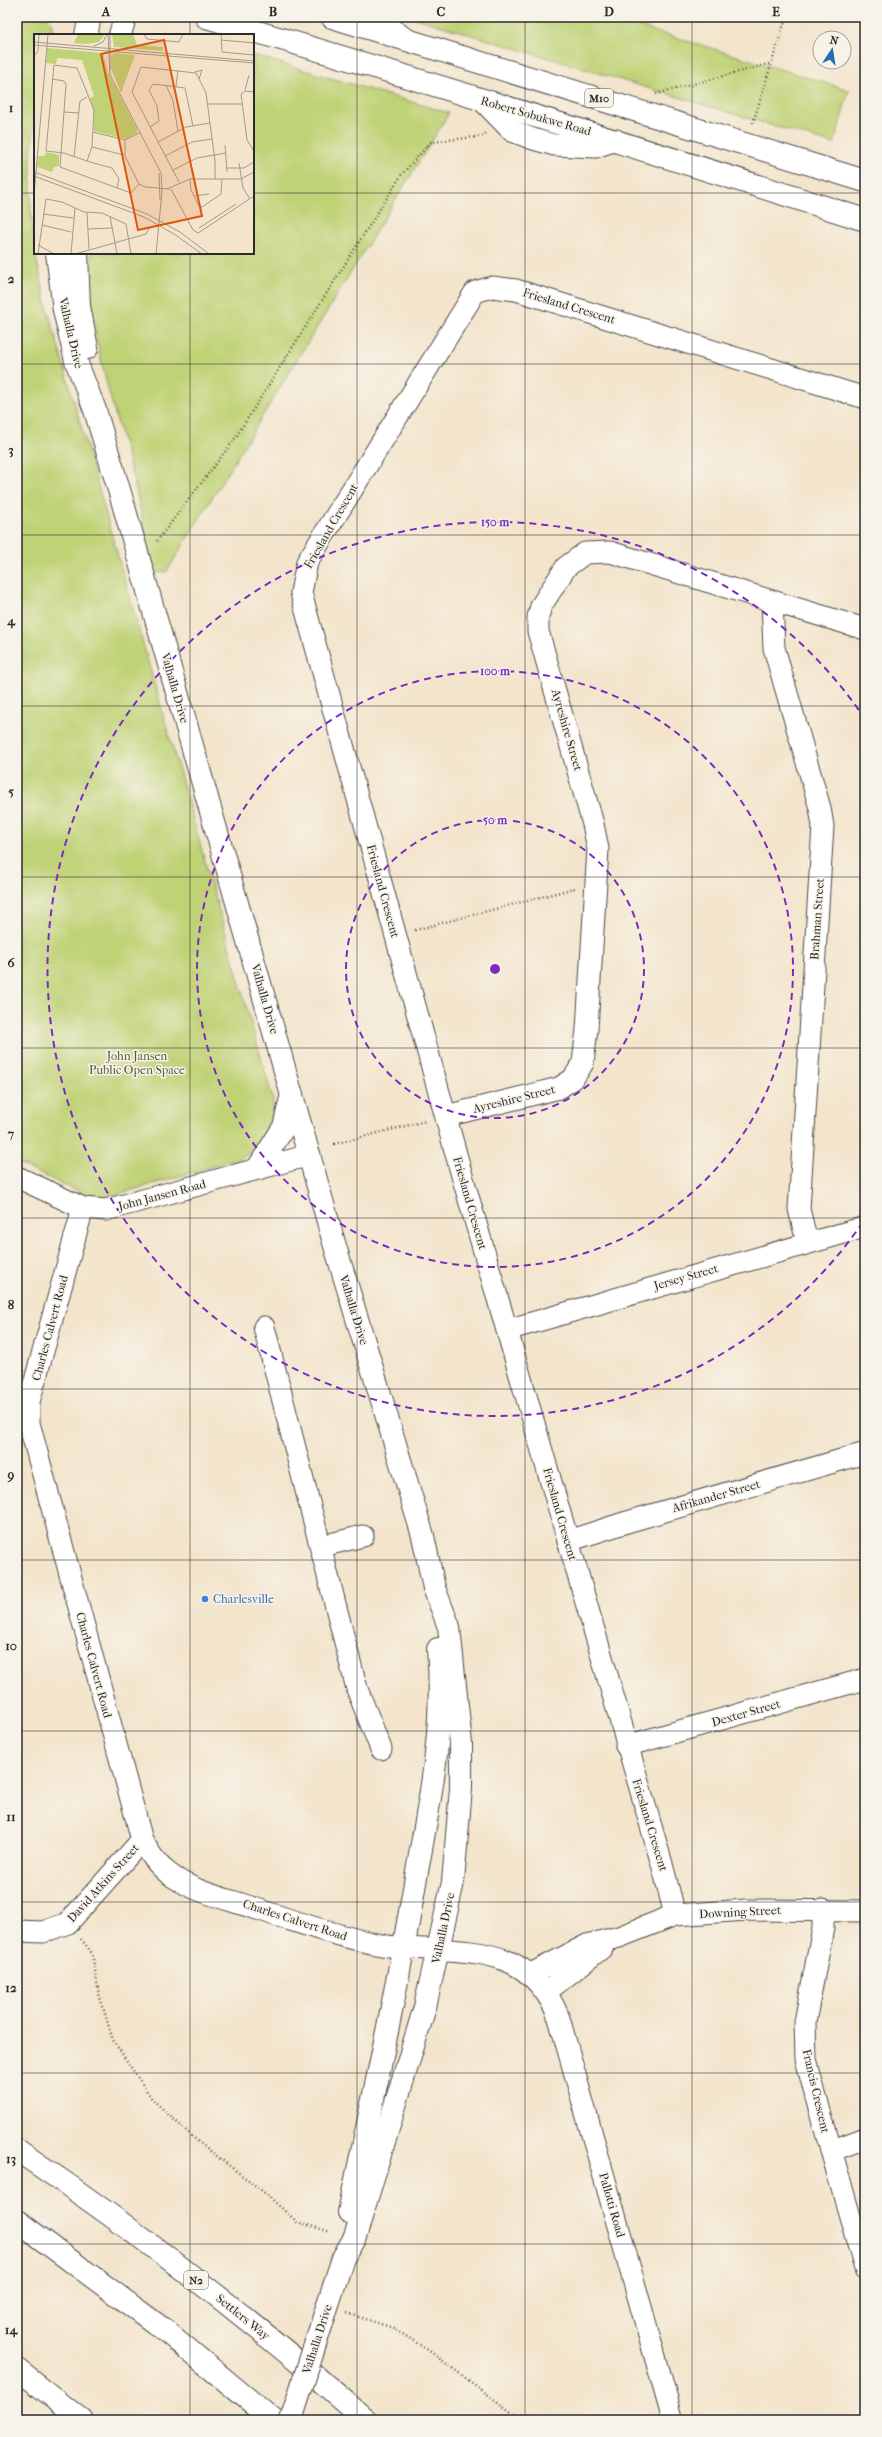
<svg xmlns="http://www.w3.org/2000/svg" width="882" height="2437" font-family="'IM FELL French Canon',serif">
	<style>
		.green { fill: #bfd275; stroke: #757e50 }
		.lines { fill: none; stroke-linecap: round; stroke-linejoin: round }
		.minor-casing { stroke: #494743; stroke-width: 23 }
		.major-casing { stroke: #494743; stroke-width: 24 }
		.highway-casing { stroke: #494743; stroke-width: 24 }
		.path { stroke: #494743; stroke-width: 2.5; stroke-dasharray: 1 3; stroke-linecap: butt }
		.minor { stroke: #fff; stroke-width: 21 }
		.major { stroke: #fff; stroke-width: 22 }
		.highway { stroke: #fff; stroke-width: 22 }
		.major-bridge-casing { stroke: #494743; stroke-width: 24; stroke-linecap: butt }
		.major-bridge { stroke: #fff; stroke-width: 22 }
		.grid { fill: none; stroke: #2b2b2b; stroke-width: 1; stroke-opacity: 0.55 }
		.ring { fill: none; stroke: #7b2cbf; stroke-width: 2; stroke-dasharray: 7 5 }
		.shop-dot { fill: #3f7fe0; stroke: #f7f3e8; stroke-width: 1.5 }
		.labels { text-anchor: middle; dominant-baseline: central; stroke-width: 3; stroke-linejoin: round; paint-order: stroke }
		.shield { fill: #f7f3e8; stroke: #686764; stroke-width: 1 }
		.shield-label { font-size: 11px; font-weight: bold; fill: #2b2b2b }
		.street-label { font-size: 12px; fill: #2b2b2b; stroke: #f7f3e8 }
		.park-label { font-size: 12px; fill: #50553e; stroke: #f7f3e8 }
		.shop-label { font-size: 12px; fill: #366cbe; stroke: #f7f3e8; text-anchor: start }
		.inset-road { fill: none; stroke: #a39a8b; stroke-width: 1 }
		.view { fill: #df570e; fill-opacity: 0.15; stroke: #df570e; stroke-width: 2 }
		.inset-edge { fill: none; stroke: #2b2b2b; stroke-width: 2 }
		.centre { fill: #7b2cbf; stroke: #f7f3e8; stroke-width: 2 }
		.ring-label { font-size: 12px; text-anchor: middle; font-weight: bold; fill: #7b2cbf; stroke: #f7f3e8; stroke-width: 3; stroke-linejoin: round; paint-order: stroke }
		.neatline { fill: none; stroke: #2b2b2b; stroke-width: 1.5 }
		.grid-label { font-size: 13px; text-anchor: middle; font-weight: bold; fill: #2b2b2b }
	</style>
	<rect width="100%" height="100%" fill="#f7f3e8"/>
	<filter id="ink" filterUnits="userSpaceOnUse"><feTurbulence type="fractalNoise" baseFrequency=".025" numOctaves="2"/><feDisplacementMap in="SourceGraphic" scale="8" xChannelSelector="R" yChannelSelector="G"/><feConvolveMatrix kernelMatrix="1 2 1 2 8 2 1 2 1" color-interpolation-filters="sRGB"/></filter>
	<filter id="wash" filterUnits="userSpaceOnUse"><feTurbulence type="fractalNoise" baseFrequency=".012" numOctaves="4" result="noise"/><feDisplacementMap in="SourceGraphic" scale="16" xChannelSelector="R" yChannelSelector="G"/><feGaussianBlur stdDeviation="0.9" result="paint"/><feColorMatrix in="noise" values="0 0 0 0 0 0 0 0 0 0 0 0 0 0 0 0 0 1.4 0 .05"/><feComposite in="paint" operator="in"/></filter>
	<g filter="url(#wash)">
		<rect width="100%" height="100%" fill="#f3e4cb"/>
		<g class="green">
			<path d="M17,17H48L52,23V35H35V119L31,156V210L35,253L47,307L273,1100C273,1126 264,1144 242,1158L115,1195L99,1197L84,1194L17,1163Z"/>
			<polygon points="412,17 608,17 849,90 834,144"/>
			<path d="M253,55L449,113L167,571L154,573C146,536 139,499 129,463C110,394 86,326 91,253H253Z"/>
		</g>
	</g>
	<g filter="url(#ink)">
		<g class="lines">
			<defs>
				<g id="minor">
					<polyline points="377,17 403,37"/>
					<polyline points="483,101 512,131 533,139 554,145 595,147 616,140"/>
					<polyline points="772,601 774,648 820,808 823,826 799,1209 807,1242"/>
					<polyline points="446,1116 559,1088 573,1079 583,1063 587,1029 598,849 593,824 538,631 538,617 541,606 566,567 585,553 610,552 865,629"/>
					<polyline points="17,1177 83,1208 106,1210 310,1155"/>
					<path d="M83,1208L29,1402V1423L142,1840C149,1852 156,1864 168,1873C192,1892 228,1899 257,1909C297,1922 336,1936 376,1944C447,1958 525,1931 559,2018L673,2420"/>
					<polyline points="264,1327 357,1689 381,1749"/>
					<polyline points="507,1330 865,1227"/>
					<polyline points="568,1541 627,1522 865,1453"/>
					<polyline points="322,1546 363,1536"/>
					<polyline points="626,1746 865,1679"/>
					<polyline points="823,1909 823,1928 805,2022 806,2059 815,2094 865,2269"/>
					<polyline points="675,1915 662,1864 461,1172 301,593 307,562 475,292 492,287 516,290 865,398"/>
					<polyline points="17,1931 43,1932 68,1923 142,1840"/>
					<polyline points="529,1975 587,1945 619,1937 675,1915 746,1910 865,1911"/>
					<polyline points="546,1992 602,1948"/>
					<polyline points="831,2151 865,2138"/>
					<polyline points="17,2369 82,2420"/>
				</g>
				<g id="major">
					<path d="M206,17C427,81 646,150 865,220"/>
					<polyline points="332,17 865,181"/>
					<polyline points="86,35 90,17"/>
					<polyline points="120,35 125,17"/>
					<polyline points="57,253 64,310 76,361 95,410 120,493 335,1246 423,1536 434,1588 449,1627 461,1744 461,1788 453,1882 425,2007 355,2237 343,2258 329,2301"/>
					<polyline points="77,253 79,306 87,348"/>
					<polyline points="258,1168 284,1127 292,1094"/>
					<path d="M349,2212C373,2100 397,1989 416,1877C430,1799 445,1729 438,1649"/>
				</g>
				<g id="highway">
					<path d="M17,2150C139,2232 256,2323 366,2420"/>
					<polyline points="17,2221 167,2332 273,2420"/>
				</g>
			</defs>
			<use href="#minor" class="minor-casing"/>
			<use href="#major" class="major-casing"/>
			<use href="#highway" class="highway-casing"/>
			<g class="path">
				<polyline points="656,94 772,63"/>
				<polyline points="753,123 786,17"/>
				<polyline points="157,541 234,440 402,174 431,142 483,136 486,133"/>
				<polyline points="415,930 575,888"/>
				<polyline points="334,1144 426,1121"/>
				<polyline points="81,1939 92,1953 99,1994 113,2040 152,2099 196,2140 266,2194 297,2222 331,2232"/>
				<polyline points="347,2313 393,2328 428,2350 522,2420"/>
			</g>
			<use href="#minor" class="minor"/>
			<use href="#major" class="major"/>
			<use href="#highway" class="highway"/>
			<defs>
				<polyline id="major-bridge" points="291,2420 329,2301"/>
			</defs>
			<use href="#major-bridge" class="major-bridge-casing"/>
			<use href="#major-bridge" class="major-bridge"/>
		</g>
	</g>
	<path class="grid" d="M190,17V35M357,17V2420M525,17V2420M692,17V2420M17,193H35M253,193H865M190,253V2420M17,364H865M17,535H865M17,706H865M17,877H865M17,1048H865M17,1218H865M17,1389H865M17,1560H865M17,1731H865M17,1902H865M17,2073H865M17,2244H865"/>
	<g class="ring">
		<circle cx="495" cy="969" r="149"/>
		<circle cx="495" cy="969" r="298"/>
		<path d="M863 1222A447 447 0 1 1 863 716"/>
	</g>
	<circle class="shop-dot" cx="205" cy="1599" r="4"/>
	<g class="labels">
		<g class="shield">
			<rect x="585" y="89" width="28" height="18" rx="3"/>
			<rect x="184" y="2271" width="24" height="18" rx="3"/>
		</g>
		<g class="shield-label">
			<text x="599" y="98">M10</text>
			<text x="196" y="2280">N2</text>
		</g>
		<g class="street-label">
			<text transform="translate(536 116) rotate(16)">Robert Sobukwe Road</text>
			<text transform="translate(569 306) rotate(17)">Friesland Crescent</text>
			<text transform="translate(71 333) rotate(77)">Valhalla Drive</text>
			<text transform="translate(331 526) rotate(-60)">Friesland Crescent</text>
			<text transform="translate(175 688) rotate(74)">Valhalla Drive</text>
			<text transform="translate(567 730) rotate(74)">Ayreshire Street</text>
			<text transform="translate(383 891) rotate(75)">Friesland Crescent</text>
			<text transform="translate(817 919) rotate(-86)">Brahman Street</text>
			<text transform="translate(265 999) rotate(74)">Valhalla Drive</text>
			<text transform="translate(514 1099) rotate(-14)">Ayreshire Street</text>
			<text transform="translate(162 1195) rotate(-15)">John Jansen Road</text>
			<text transform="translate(470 1203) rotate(74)">Friesland Crescent</text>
			<text transform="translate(686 1277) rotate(-16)">Jersey Street</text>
			<text transform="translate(354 1310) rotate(73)">Valhalla Drive</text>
			<text transform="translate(50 1328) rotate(-75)">Charles Calvert Road</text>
			<text transform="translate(716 1496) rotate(-16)">Afrikander Street</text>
			<text transform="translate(560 1514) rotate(74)">Friesland Crescent</text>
			<text transform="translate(94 1665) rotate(75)">Charles Calvert Road</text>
			<text transform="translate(746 1713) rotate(-16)">Dexter Street</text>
			<text transform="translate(650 1825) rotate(73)">Friesland Crescent</text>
			<text transform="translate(103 1883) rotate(-48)">David Atkins Street</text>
			<text transform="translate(740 1912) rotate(-3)">Downing Street</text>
			<text transform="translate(295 1920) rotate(18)">Charles Calvert Road</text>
			<text transform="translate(443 1928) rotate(-78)">Valhalla Drive</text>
			<text transform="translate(816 2091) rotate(77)">Francis Crescent</text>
			<text transform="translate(612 2205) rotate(74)">Pallotti Road</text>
			<text transform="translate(243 2317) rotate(39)">Settlers Way</text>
			<text transform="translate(317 2339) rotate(-72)">Valhalla Drive</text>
		</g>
		<g class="park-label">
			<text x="137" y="1056">John Jansen<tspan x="137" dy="14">Public Open Space</tspan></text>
		</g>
		<g class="shop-label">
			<text x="213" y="1599">Charlesville</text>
		</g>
	</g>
	<g transform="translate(34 34)">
		<rect width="220" height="220" fill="#f3e4cb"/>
		<path d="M44,0H71L65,8L52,10L40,9ZM78,0H99L103,11L129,13V17L80,13ZM13,14L69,19L74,39L103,95V99L92,105L60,97V76L55,65L60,62L48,26L23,24L22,30L12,29ZM81,19L101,21L87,59L77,34V21ZM13,118L25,121V132L20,133L18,138L3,133L4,122H10Z" fill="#bfd275"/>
		<path class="inset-road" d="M74,0L76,41L127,139L128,158L122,220M110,0L113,5L145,8L149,0M187,0L188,18L220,21M187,6L220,9M0,8L220,27M0,11L220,29M60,12L69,8L73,0M0,22L4,17L5,0M76,37V0M161,38L168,36L165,45M18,45L30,47L32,50L26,133L97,159L105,150M132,51L139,67L144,97M142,52L144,36M211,56L215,41M220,58L211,57L207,60L213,106L220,117M173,70H208M30,78L45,79M116,93L125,87L123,72L115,56L119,50L151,54L159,92M59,98L91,106L107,98M91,106V122L105,150L111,153L136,155M124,108L152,93L176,89M191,111L193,138M58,113L90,121M131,122L158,108L178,105M40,123L46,67L53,63M53,127L58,113L60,76L43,34L20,31L12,117L30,119L53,127L56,128L78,134L85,145L83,154M205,129L209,154L216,165M193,134H210L220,128M139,136L163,124L192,119M0,138L113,180L146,198L175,220M125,139L126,166M0,142L110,183L140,200L168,220M156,145L157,156L165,172L168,173L187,160L188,145M145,148L98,58L107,33L162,39L172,59L181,127V145M135,154L156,145H207L220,138M137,155L159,196L164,199L220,162M0,161L14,0M160,162L175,160M53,179L55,215M9,180L39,184M76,182L83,220M8,191L37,198M165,194L202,170M54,195L78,194M4,211L20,220M4,220L12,165L28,168L50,178L68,179L92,190L97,220M37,220L41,174M41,220L112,200L115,194"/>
		<path class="view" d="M130,6L168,182L104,196L67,20Z"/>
		<rect width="220" height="220" class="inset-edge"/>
	</g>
	<circle cx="495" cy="969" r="6" class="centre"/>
	<g class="ring-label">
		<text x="495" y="526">150 m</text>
		<text x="495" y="675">100 m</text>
		<text x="495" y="824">50 m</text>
	</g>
	<rect width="882" height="2437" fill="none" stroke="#f7f3e8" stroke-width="44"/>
	<g transform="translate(832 50) rotate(12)"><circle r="19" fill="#f7f3e8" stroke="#a5a39c"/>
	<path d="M0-3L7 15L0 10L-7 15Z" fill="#1f6fb2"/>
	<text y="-6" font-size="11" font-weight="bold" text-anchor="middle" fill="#2b2b2b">N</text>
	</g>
	<rect x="22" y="22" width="838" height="2393" class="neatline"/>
	<g class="grid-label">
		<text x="106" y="16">A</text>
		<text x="273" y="16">B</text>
		<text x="441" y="16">C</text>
		<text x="609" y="16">D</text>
		<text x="776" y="16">E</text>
		<text x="11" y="112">1</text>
		<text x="11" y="283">2</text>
		<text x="11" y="454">3</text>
		<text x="11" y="625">4</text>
		<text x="11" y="796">5</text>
		<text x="11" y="967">6</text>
		<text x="11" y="1138">7</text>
		<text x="11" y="1309">8</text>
		<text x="11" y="1479">9</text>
		<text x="11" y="1650">10</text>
		<text x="11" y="1821">11</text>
		<text x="11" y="1992">12</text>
		<text x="11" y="2163">13</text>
		<text x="11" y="2334">14</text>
	</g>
</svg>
